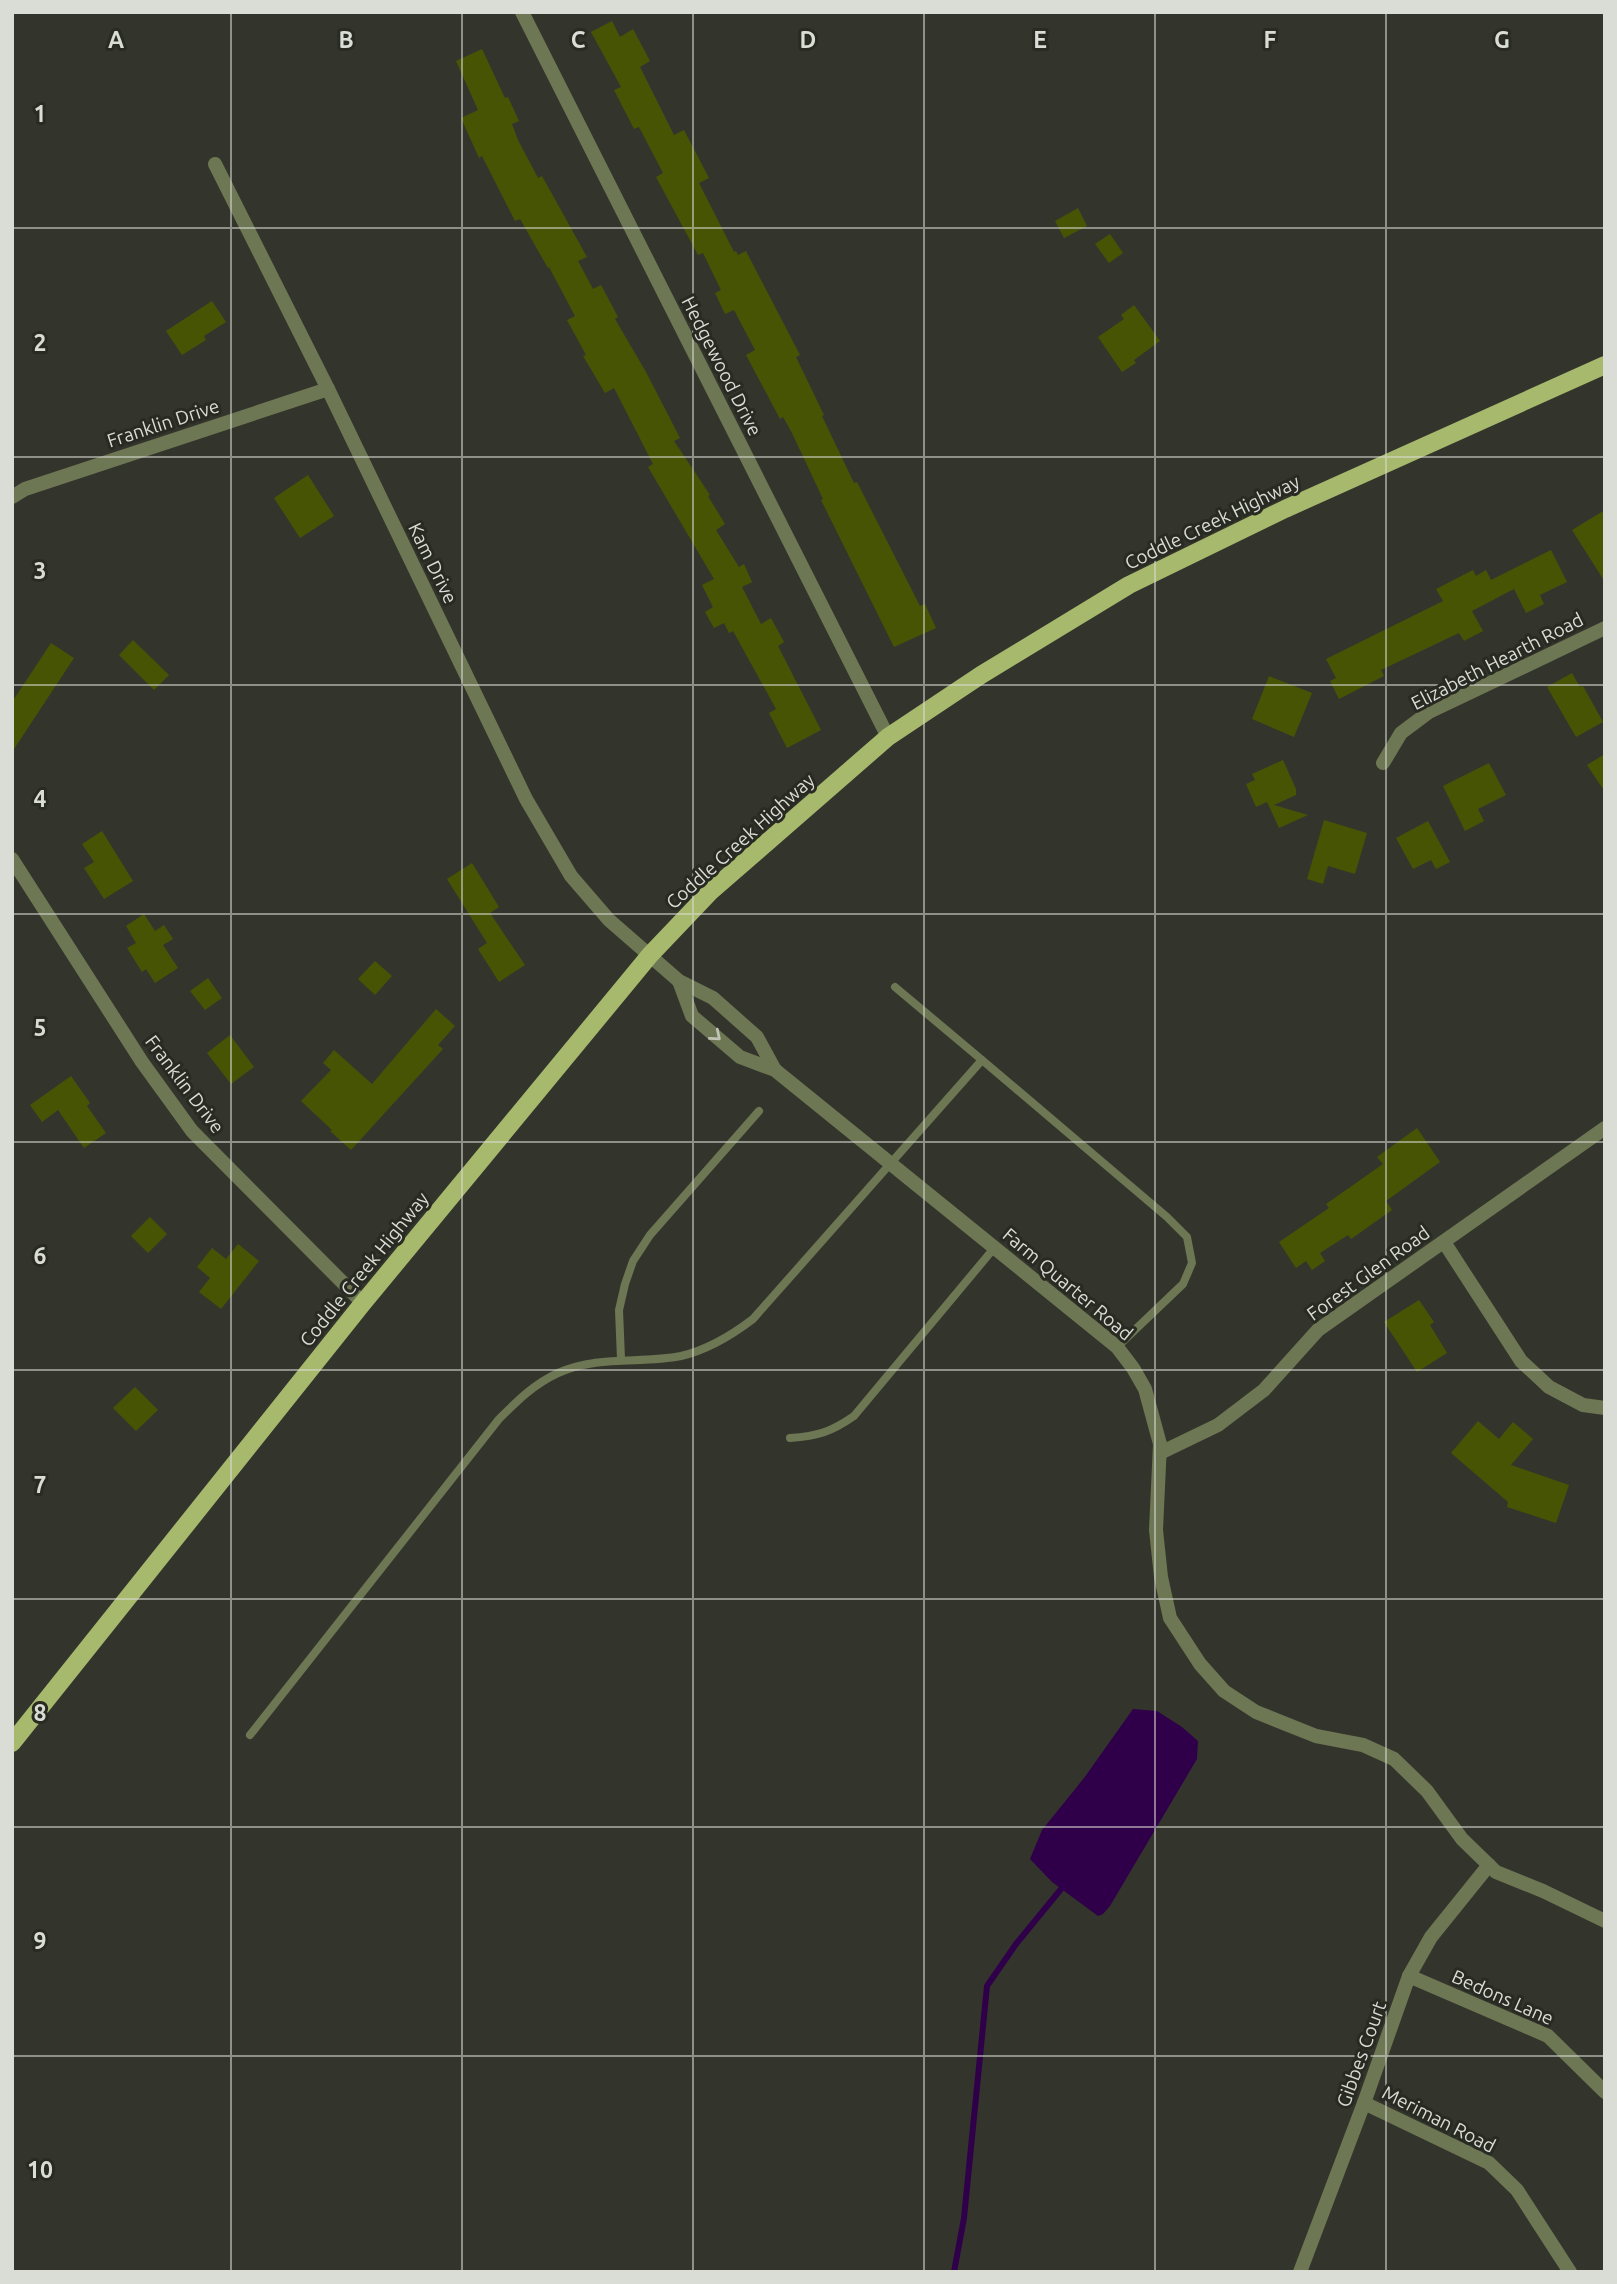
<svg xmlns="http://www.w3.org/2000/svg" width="1617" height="2284" font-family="Ubuntu,sans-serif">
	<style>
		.water { fill: #2f0049 }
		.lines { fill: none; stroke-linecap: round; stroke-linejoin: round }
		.stream { stroke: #2f0049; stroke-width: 6 }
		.building { fill: #475404 }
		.lane { stroke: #6e7753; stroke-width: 8 }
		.street { stroke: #6e7753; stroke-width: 14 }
		.primary { stroke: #a7b96c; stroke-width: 18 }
		.oneway { stroke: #bfc3b5 }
		.grid { fill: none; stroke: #dadcd6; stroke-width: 2; stroke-opacity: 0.55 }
		.labels { text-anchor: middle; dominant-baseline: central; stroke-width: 6; stroke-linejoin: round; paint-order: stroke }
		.street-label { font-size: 19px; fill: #dadcd6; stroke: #292b23 }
		.grid-label { font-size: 23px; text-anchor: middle; font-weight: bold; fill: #dadcd6; stroke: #292b23; stroke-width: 6; stroke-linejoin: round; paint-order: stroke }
	</style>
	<rect width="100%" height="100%" fill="#33352d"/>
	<polygon class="water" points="1133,1709 1157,1711 1182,1727 1198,1741 1197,1759 1110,1906 1103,1914 1098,1916 1052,1882 1030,1859 1042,1830 1084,1778"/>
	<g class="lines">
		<polyline class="stream" points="954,2272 964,2218 987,1986 1016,1944 1066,1883"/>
	</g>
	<g class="building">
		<polygon points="612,21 620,37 633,29 650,61 640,67 674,135 684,130 709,178 699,183 734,252 736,251 738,255 746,251 800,355 796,357 824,415 822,416 854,483 857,482 920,606 925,604 936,628 894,647 821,500 823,499 791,431 783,417 780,419 746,355 755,350 734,310 725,314 715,293 721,290 703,253 698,255 656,177 663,173 639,127 634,129 614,90 621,87 591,32"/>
		<polygon points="482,49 505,98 508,97 519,121 512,124 518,140 538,178 542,176 587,257 578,261 593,289 601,285 618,317 615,319 646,372 680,438 674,441 710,495 708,496 725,524 716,530 739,567 744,564 752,582 742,587 761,624 771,618 784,642 778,646 821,730 787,748 769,713 776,709 733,631 729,633 724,623 714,628 705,612 713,607 702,585 714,579 648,467 653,464 614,388 605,393 583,356 586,355 567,320 575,316 549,267 548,268 520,219 515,221 482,156 479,158 461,118 478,110 456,61"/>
		<polygon points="1078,208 1087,226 1064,238 1055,221"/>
		<polygon points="1110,234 1123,253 1109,263 1095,244"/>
		<polygon points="212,301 226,322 204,336 206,340 182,355 166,331"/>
		<polygon points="1134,305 1160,341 1134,360 1136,363 1122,372 1098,337 1124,319 1121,315"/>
		<polygon points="308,475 334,516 300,538 274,498"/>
		<polygon points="1605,510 1605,582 1572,530"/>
		<polygon points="1551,550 1567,582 1540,595 1544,604 1526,613 1514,589 1472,611 1483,631 1464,641 1459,633 1381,670 1384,676 1339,699 1330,681 1336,678 1326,659 1443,601 1436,589 1473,570 1476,576 1486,570 1491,580"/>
		<polygon points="133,640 169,675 154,690 119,655"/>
		<polygon points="51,643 74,658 12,752 12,702"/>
		<polygon points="1572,673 1580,687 1583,686 1603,722 1576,737 1547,687"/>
		<polygon points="1269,676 1312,693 1294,737 1252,719"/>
		<polygon points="1605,754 1605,792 1587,765"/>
		<polygon points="1283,760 1296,789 1296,795 1274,805 1308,815 1279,828 1267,802 1256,807 1246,784 1255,780 1252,774"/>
		<polygon points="1489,763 1506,795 1478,809 1484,821 1465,831 1443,786"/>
		<polygon points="1324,820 1367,833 1355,874 1328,866 1323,884 1307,879"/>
		<polygon points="1428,821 1450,862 1436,869 1431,860 1413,869 1396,838"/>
		<polygon points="102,831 133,881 104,899 84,868 94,862 82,844"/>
		<polygon points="472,863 499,907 490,913 525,965 499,982 478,949 487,943 447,879"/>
		<polygon points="144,914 155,931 164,925 173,939 163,945 178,968 155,983 146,969 142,972 127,948 136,943 126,926"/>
		<polygon points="375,961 392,976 375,995 358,979"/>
		<polygon points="208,978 222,998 205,1010 190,991"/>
		<polygon points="436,1009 455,1026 438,1045 443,1049 351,1150 330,1131 332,1130 301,1101 331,1070 323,1063 334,1050 372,1084"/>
		<polygon points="230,1035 254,1067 231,1084 207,1053"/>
		<polygon points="71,1076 90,1103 87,1106 106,1133 84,1148 58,1110 42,1122 30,1105"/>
		<polygon points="1417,1128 1440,1162 1386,1201 1392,1210 1351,1239 1348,1235 1320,1253 1325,1261 1312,1270 1306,1261 1296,1268 1279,1242 1329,1208 1326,1204 1383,1164 1377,1157"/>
		<polygon points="150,1217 167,1234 148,1253 131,1236"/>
		<polygon points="238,1244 259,1261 221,1309 199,1292 210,1278 197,1267 212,1248 226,1259"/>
		<polygon points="1419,1300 1434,1322 1430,1325 1447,1353 1417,1372 1384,1322"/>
		<polygon points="135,1387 158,1410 136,1431 113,1408"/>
		<polygon points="1478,1421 1499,1439 1513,1422 1533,1439 1511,1465 1569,1485 1556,1523 1507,1507 1508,1502 1451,1453"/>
	</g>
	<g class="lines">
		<g class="lane">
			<polyline points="895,987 982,1060"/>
			<polyline points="621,1359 619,1310 625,1284 633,1261 650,1235 759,1111"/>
			<path d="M790,1438C818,1436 831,1432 854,1416L995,1247"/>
			<path d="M250,1735L499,1419C517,1401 534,1384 558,1373C599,1355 640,1364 681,1356C707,1350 732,1335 753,1319L982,1060L1167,1217L1187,1237L1192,1263L1183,1284L1117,1347"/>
		</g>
		<g class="street">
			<polyline points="522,12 888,737"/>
			<polyline points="215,164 328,389 526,799 571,876 609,920 679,981 713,998 757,1037 775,1070"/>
			<polyline points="12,497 25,489 328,389"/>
			<polyline points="1383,763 1401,733 1429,712 1605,628"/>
			<polyline points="12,859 142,1062 192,1131 363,1303"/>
			<polyline points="679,981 692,1016 740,1057 775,1070 1117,1347 1133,1368 1145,1389 1160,1444 1156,1530 1161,1577 1170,1618 1200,1664 1224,1691 1256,1712 1316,1736 1363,1745 1394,1759 1427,1791 1462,1839 1496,1872 1543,1891 1605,1921"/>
			<polyline points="1444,1242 1521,1361 1549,1387 1583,1405 1605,1408"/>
			<polyline points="1160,1453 1218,1425 1264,1390 1318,1330 1605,1128"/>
			<polyline points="1409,1976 1548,2036 1605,2092"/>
			<polyline points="1364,2103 1489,2163 1517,2190 1570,2272"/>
			<polyline points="1300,2272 1364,2103 1409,1976 1431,1937 1489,1865"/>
		</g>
		<polyline class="primary" points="12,1743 363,1303 650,955 710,892 888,737 981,675 1129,585 1285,509 1605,365"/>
	</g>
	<defs><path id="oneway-chevron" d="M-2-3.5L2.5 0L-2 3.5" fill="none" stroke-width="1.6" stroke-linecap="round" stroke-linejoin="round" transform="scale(1.75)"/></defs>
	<use class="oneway" href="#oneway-chevron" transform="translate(716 1036) rotate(40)"/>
	<path class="grid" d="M231,12V2272M462,12V2272M693,12V2272M924,12V2272M1155,12V2272M1386,12V2272M12,228H1605M12,457H1605M12,685H1605M12,914H1605M12,1142H1605M12,1370H1605M12,1599H1605M12,1827H1605M12,2056H1605"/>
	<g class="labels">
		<g class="street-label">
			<text transform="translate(722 366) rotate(63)">Hedgewood Drive</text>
			<text transform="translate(163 423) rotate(-18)">Franklin Drive</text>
			<text transform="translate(1212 522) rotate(-26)">Coddle Creek Highway</text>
			<text transform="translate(433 563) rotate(64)">Kam Drive</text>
			<text transform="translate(1497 661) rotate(-27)">Elizabeth Hearth Road</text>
			<text transform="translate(740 841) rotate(-42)">Coddle Creek Highway</text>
			<text transform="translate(185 1084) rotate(53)">Franklin Drive</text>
			<text transform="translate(364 1269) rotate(-51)">Coddle Creek Highway</text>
			<text transform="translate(1368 1273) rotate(-36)">Forest Glen Road</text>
			<text transform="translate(1068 1284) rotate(40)">Farm Quarter Road</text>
			<text transform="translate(1503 1997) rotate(24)">Bedons Lane</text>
			<text transform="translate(1361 2054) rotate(-70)">Gibbes Court</text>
			<text transform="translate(1439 2119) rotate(27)">Meriman Road</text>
		</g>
	</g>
	<g class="grid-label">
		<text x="116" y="48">A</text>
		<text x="346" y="48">B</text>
		<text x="578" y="48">C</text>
		<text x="808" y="48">D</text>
		<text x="1040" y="48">E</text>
		<text x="1270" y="48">F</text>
		<text x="1502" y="48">G</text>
		<text x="40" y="122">1</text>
		<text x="40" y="351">2</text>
		<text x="40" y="579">3</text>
		<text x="40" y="807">4</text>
		<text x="40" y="1036">5</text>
		<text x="40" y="1264">6</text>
		<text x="40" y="1493">7</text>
		<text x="40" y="1721">8</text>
		<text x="40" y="1949">9</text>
		<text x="40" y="2178">10</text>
	</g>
	<rect width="1617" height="2284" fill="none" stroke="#dadcd6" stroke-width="28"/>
</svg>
